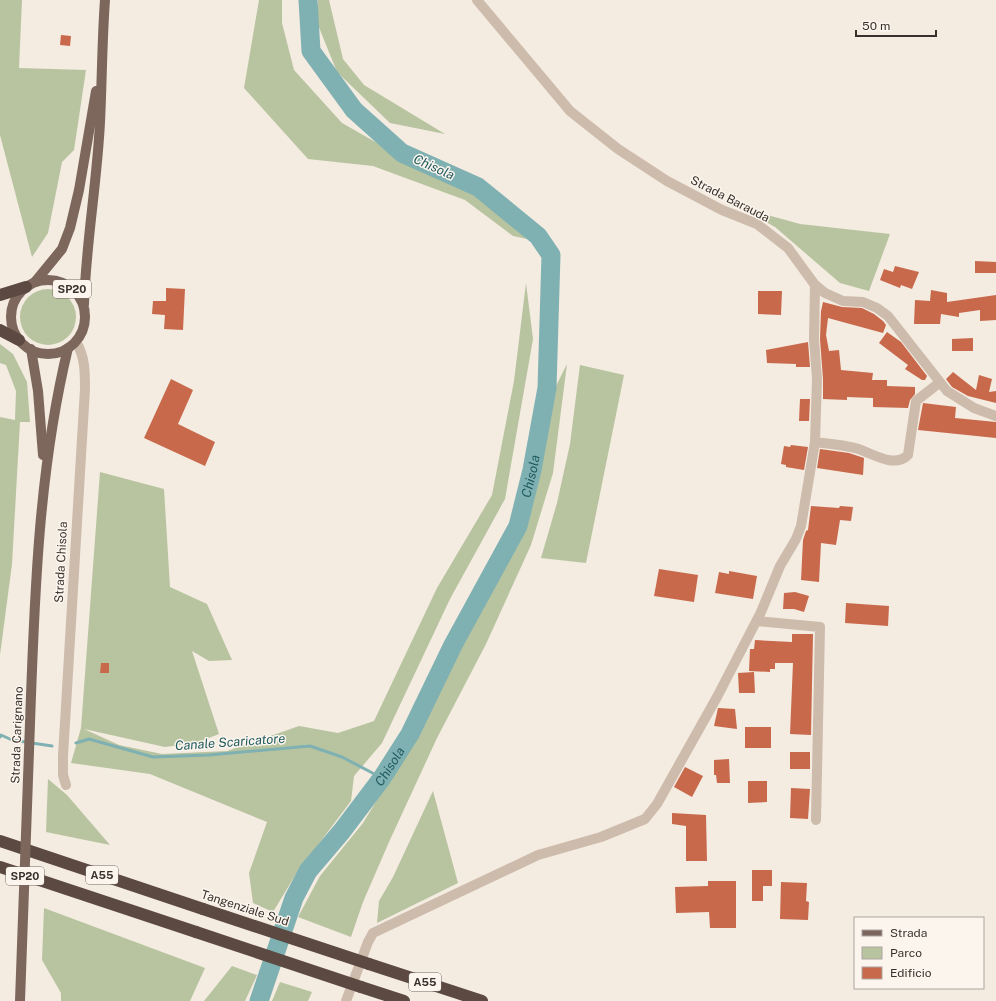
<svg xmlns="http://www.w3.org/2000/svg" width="996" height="1001" font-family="'Public Sans',sans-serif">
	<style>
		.green { fill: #b8c4a0 }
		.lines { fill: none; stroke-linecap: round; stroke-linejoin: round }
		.stream { stroke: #7fb0b2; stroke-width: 3 }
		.river { stroke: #7fb0b2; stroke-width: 19 }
		.building { fill: #c8694b }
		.minor { stroke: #cdbbac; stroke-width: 10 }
		.major { stroke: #7d675c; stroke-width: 10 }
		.highway { stroke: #5c4a42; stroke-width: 12 }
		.major-bridge { stroke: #7d675c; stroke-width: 10 }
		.highway-bridge { stroke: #5c4a42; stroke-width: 12 }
		.labels { text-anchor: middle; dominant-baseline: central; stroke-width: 3; stroke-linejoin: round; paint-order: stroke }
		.shield { fill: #fbf5ee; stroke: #756b66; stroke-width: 1 }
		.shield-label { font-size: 11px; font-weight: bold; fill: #3b302b }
		.street-label { font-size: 12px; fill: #3b302b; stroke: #fbf5ee }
		.water-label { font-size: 13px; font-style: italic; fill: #1f5a5e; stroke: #fbf5ee }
	</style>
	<rect width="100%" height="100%" fill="#f4ebe1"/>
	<g class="green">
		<polygon points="0,0 22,0 19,68 86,70 74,150 62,162 48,233 32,257 0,135"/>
		<polygon points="259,0 282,0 282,23 294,70 342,123 393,152 474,192 527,239 513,236 465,200 373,166 308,159 244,88"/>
		<polygon points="318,0 329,0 343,59 364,85 445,134 390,123 337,72 316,20"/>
		<polygon points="739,207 800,224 890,234 869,291 840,283 775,227"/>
		<polygon points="526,283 533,339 505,499 450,599 382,743 354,776 351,801 296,874 273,912 253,903 249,873 267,822 150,774 71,763 81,728 100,472 164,489 170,587 207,604 232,660 209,661 192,651 219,734 196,743 165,747 84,729 119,745 162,754 227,751 299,726 338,733 374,721 437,588 492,495 514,381"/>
		<circle cx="48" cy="317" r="28"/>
		<polygon points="0,344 13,354 27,382 30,422 20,422 12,564 0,655 0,417 15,420 16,391 6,365 0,363"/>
		<polygon points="567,364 553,473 531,545 486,644 437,738 389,842 363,902 351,937 298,917 320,876 363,823 421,728 469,631 520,539 541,470 555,388"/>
		<polygon points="580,365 624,375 586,563 541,558 557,503 570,444"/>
		<polygon points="48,779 67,795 110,845 46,832"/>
		<polygon points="433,791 458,883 377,923 379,901 393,877"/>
		<polygon points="44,908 205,968 190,1001 61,1001 61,993 42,960"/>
		<polygon points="232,966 257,975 245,1001 204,1001"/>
		<polygon points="280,982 312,992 308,1001 272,1001"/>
	</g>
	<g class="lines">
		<g class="stream">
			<polyline points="0,737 1,735 12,740 52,746"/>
			<polyline points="76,743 89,739 153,757 209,755 310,746 342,757 382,778"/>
		</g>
		<path class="river" id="s1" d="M259,1001L294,898L308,871L342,831L382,778L410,734L453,645L518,526L532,470L547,388L551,255L538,236L478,187L402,153L354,110L311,51L308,0"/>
	</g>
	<g class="building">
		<polygon points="61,35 71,36 70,46 60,45"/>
		<polygon points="975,261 996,262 996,273 975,273"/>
		<polygon points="895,266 919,272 912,289 901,285 900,288 880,280 884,269 893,272"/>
		<polygon points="166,288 185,289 183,330 164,329 165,315 152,314 153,301 166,301"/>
		<polygon points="931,290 947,293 947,302 996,295 996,320 980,321 980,310 959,313 959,317 941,314 940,324 914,324 915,300 930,301"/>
		<polygon points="758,291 782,291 781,315 758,314"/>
		<polygon points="823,302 842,307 862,308 874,314 883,321 886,325 883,333 828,318 826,335 829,351 839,350 841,370 873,373 872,380 887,380 887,386 915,387 915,394 910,400 908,408 873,407 873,398 847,397 847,400 823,399 823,379 820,339 821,311"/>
		<polygon points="887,332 901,342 927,376 925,380 922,380 905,369 908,365 879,343"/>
		<polygon points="973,338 973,351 952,351 952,339"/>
		<polygon points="808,342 810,367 796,367 796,364 767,363 766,350"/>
		<polygon points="953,372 976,390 979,375 992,379 989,392 996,391 996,403 968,396 952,387 946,379"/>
		<polygon points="171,379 193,390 178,424 215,442 205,466 144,438"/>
		<polygon points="800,399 810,399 809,421 799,421"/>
		<polygon points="923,403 956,407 955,418 996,422 996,438 918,430"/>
		<polygon points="791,445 808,447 804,470 786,467 786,465 781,464 784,446 790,447"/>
		<polygon points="820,449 849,453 864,458 863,475 817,468"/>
		<polygon points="811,506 839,508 840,506 853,507 851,521 840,520 836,545 821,543 819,582 801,580 803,540 806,531 808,530"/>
		<polygon points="659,569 698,575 694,602 654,596"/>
		<polygon points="729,571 757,576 753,599 715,593 719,572 729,574"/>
		<polygon points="795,592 809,596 804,612 794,609 783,609 784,593"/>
		<polygon points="846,603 889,606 888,626 845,623"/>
		<polygon points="792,634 813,634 811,735 790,734 793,663 775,663 775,669 770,669 770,672 749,671 750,649 754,649 755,640 792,642"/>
		<polygon points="101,663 109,663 109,673 100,673"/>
		<polygon points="754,672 755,693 739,693 738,673"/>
		<polygon points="718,708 735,709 737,729 714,726"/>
		<rect x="745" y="727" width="26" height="21"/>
		<rect x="790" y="752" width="20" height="17"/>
		<polygon points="729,759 730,783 717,783 716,775 714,775 714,760"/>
		<polygon points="685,767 703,776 692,797 674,787"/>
		<polygon points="748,781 767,781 767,802 748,803"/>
		<polygon points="791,788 810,789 808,819 790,818"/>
		<polygon points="672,813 706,815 707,861 686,861 686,826 672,824"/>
		<polygon points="752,870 772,870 772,886 763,886 763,901 752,901"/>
		<polygon points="708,881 736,881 736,928 710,928 709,912 676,913 675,887 708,886"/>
		<polygon points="781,882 807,883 806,901 809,902 808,920 780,919"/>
	</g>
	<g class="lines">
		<g class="minor">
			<polyline points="477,0 570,111 618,149 667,181 722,210 757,224 788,248 815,285 825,293 843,301 863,302 877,308 888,316 947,391 974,408 996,416"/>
			<path d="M815,442C828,444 849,445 861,450C875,455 895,468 908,455L916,401L939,383"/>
			<polyline points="757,621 820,627 816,820"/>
			<path d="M66,785L63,775V756L85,389C85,372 85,356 76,342"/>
			<polyline points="346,1001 368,942 373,933 538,855 601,837 645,819 657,804 717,697 761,612 780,566 796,539 801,526 815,442 817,379 814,339 815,285"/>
		</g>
		<g class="major">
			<circle cx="48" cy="317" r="37"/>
			<polyline points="35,282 62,249 70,228 79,190 96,91"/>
			<path d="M84,304C86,243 97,183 100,122C102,81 102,41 105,0"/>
			<polyline points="31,349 38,391 43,455"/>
			<path d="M29,751C34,617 36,480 68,348"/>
		</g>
		<g class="highway">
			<polyline points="0,295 26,287"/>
			<polyline points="0,330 19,340"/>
			<polyline points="0,841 203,909"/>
			<polyline points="0,867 196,932"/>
			<polyline points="369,964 482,1001"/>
			<polyline points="361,987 404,1001"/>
		</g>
		<polyline class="major-bridge" points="20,1001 29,751"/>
		<g class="highway-bridge">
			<polyline points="203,909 369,964"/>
			<polyline points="196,932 361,987"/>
		</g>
	</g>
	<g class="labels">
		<g class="shield">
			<rect x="53" y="280" width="38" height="18" rx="3"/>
			<rect x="86" y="866" width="32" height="18" rx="3"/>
			<rect x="6" y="867" width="38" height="18" rx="3"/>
			<rect x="409" y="973" width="32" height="18" rx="3"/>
		</g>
		<g class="shield-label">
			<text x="72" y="289">SP20</text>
			<text x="102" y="875">A55</text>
			<text x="25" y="876">SP20</text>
			<text x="425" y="982">A55</text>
		</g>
		<g class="street-label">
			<text transform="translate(730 199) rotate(27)">Strada Barauda</text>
			<text transform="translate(61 562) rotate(-87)">Strada Chisola</text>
			<text transform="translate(17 735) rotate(-88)">Strada Carignano</text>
			<text transform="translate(245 908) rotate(18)">Tangenziale Sud</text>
		</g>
		<g class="water-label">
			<text transform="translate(434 167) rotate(24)">Chisola</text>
			<text stroke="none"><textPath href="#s1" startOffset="596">Chisola</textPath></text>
			<text transform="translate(230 742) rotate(-4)">Canale Scaricatore</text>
			<text stroke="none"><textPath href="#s1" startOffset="272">Chisola</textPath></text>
		</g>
	</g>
	<rect x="854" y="917" width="130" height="72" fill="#fbf5ee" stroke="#aea6a0"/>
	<rect x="862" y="930" width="20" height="6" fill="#7d675c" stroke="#aea6a0"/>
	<text x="890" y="937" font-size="12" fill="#3b302b">Strada</text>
	<rect x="862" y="947" width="20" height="12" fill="#b8c4a0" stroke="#aea6a0"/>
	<text x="890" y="957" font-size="12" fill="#3b302b">Parco</text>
	<rect x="862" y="967" width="20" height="12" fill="#c8694b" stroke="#aea6a0"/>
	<text x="890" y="977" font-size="12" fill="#3b302b">Edificio</text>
	<path d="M856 30v6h80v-6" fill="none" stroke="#3b302b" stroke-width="2"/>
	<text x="862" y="30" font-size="12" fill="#3b302b" stroke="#fbf5ee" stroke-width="3" paint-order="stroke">50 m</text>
</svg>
